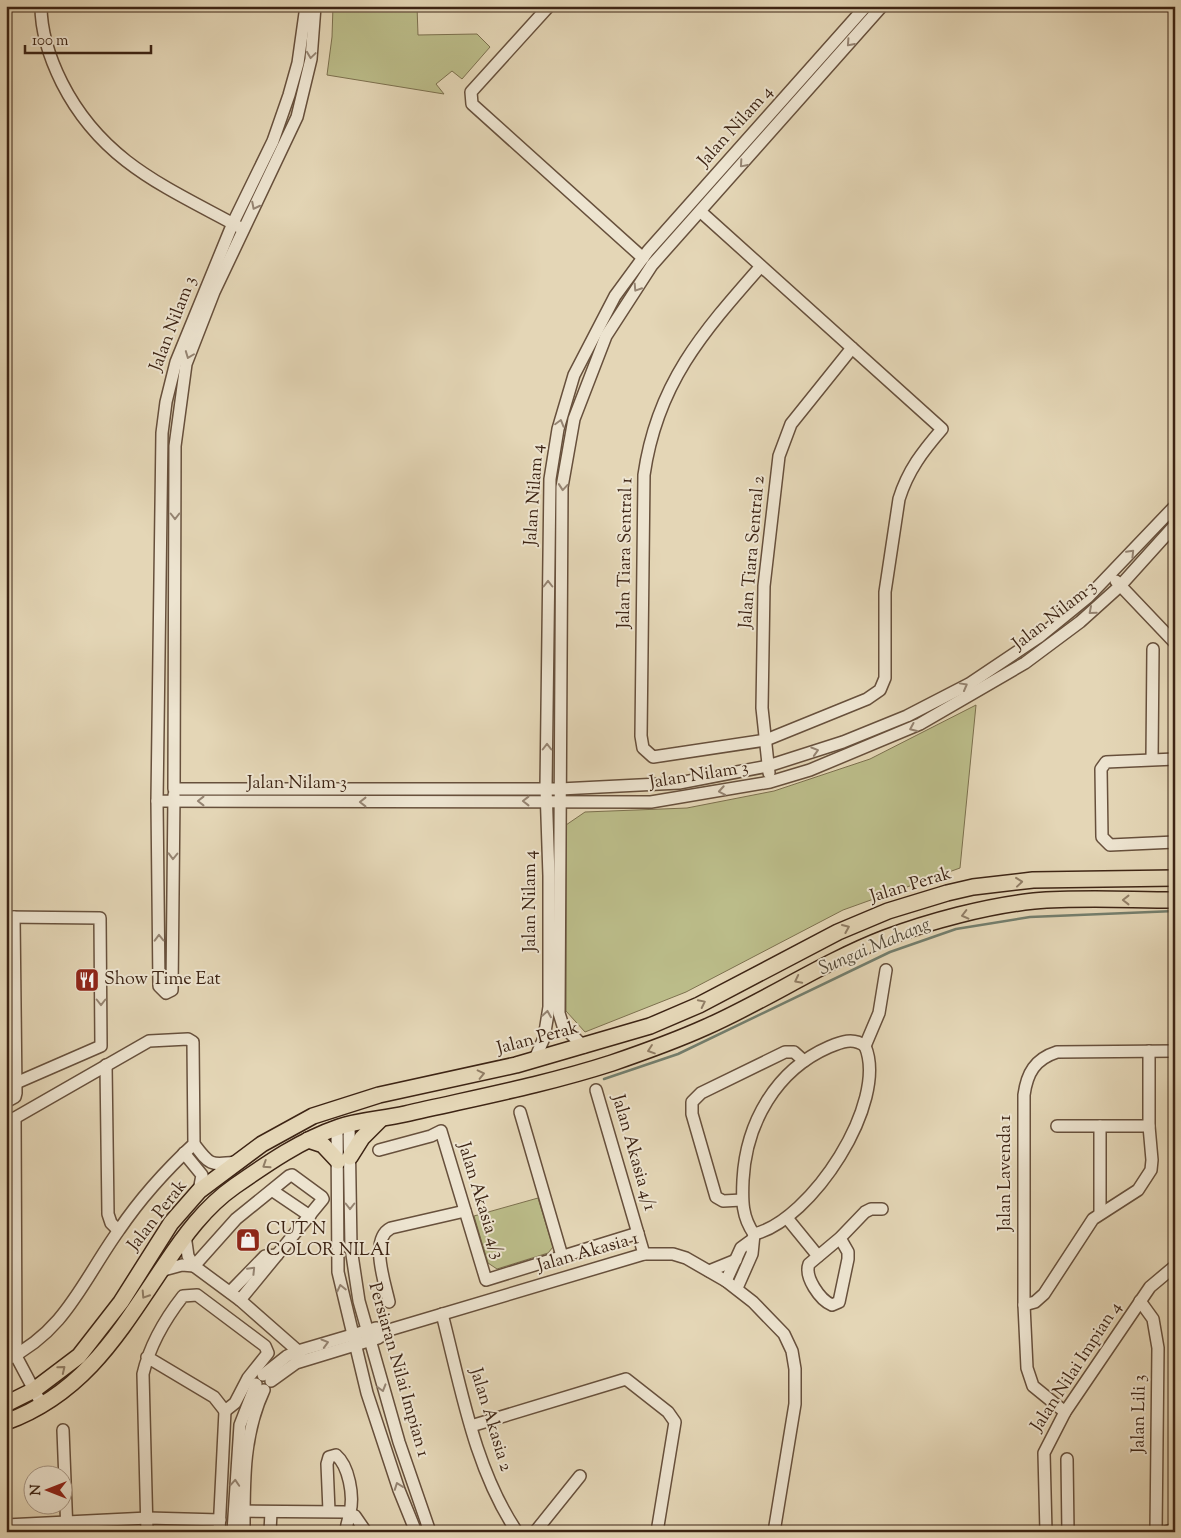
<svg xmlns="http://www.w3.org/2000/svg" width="1181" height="1538" font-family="'Sorts Mill Goudy',serif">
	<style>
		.green { fill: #bbbc89; stroke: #7c704e }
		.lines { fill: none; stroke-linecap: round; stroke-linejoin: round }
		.stream { stroke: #737e6d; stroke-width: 2.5 }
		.minor-casing { stroke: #67503c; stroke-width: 14 }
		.major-casing { stroke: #3d2414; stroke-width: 18 }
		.minor { stroke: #ede4d0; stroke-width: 11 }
		.major { stroke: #e4d6b6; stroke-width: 15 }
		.oneway { stroke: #958472 }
		.oneway2 { stroke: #907d65 }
		.labels { text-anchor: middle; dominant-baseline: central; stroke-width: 4; stroke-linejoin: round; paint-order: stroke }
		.street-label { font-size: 18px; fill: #3d2414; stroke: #ede4d0 }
		.poi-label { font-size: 18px; fill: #3d2414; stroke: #ede4d0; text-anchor: start }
		.water-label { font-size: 19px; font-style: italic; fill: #544a39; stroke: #ede4d0 }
	</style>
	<rect width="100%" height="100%" fill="#e4d6b6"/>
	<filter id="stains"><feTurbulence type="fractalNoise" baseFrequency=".004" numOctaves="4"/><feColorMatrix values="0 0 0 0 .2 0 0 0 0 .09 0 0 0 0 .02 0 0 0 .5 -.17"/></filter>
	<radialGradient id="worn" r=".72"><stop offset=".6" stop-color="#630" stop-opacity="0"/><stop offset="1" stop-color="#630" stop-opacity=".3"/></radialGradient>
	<g class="green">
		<polygon points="333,6 417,6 418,35 477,34 490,47 462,79 452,71 436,84 444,94 327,75 332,37"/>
		<polygon points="976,705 960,868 843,910 686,992 585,1032 566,1011 566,825 585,812 687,808 774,791 870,759"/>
		<polygon points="538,1198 553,1247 548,1253 497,1269 488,1263 474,1216"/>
	</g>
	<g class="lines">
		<polyline class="stream" points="604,1079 678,1054 890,952 956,929 1030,917 1175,911"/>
		<defs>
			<g id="minor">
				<path d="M41,6C41,33 50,59 62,83C102,162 166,187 239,227"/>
				<polyline points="306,6 298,63 289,95 273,141 233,223 176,362 166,402 162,433 157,801 651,802 770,782 810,770 920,724 1025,663 1080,622 1120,586 1175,525"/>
				<polyline points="315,6 311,59 297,117 214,292 186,364 175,446 174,789 560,789 679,783 768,766 843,742 907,716 969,684 1039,637 1088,597 1175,506"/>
				<polyline points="549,6 471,92 472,104 643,258"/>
				<path d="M701,212L942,429C923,451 908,470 899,499L885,592V678L880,690L867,699L766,740L653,757L643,748L641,736L644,475C657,384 702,333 761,266"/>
				<polyline points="1116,581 1175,643"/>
				<polyline points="1152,759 1153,649"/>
				<polyline points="1175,759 1106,762 1101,769 1102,837 1110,845 1175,842"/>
				<polyline points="769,773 762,708 764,586 779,456 791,424 852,348"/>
				<polyline points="157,801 159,986 166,993 172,990 174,795"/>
				<polyline points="6,917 100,918 101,1046 16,1083"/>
				<polyline points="865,1046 879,1013 886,970"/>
				<polyline points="584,1047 563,1026 559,1013 562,487 574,419 606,336 652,265 882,6"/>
				<polyline points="534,1061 544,1038 549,1007 549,876 546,788 550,479 558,429 574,375 615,296 648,251 866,6"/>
				<polyline points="106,1065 108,1214 111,1223 118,1230"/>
				<polyline points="596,1090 644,1254"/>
				<polyline points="6,1102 15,1097 16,1093 14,917"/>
				<polyline points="520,1112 562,1256"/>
				<polyline points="15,1118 16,1356 42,1405"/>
				<path d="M6,1123L149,1041L188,1039L193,1042L194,1144C166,1170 140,1199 119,1230C83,1280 66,1331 6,1360"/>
				<polyline points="349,1124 351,1248 359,1301 399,1442 430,1532"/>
				<polyline points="1057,1126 1149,1126"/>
				<polyline points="337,1128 338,1272 367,1393 399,1490 416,1532"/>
				<path d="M194,1144C209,1164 210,1166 235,1162"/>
				<polyline points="379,1150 431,1136 441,1131 486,1280 638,1233"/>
				<polyline points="184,1153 202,1175 199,1191"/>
				<polyline points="273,1191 310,1216"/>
				<polyline points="742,1200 723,1201 716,1197 692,1114 692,1102 701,1093 785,1052 794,1052 804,1061"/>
				<polyline points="1100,1213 1100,1126"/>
				<polyline points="787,1218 818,1256"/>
				<path d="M754,1234C742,1217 742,1201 743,1180C746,1123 776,1070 829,1047C841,1042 853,1037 865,1046"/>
				<path d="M754,1234C811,1221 889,1102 865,1046"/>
				<polyline points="185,1235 188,1256 194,1266 240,1300 298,1351 302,1360"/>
				<path d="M840,1238L848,1252V1259L839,1302L832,1305C820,1300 804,1277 809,1264L840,1238L865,1212L871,1209H882"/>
				<polyline points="194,1266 236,1219 289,1176 292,1175 322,1197 323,1199 240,1300"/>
				<polyline points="160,1271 182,1265 194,1266"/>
				<polyline points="709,1271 736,1260"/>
				<polyline points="726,1281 741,1248 752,1240"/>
				<polyline points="737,1288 752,1254 754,1234"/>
				<polyline points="230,1292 265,1256 277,1255"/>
				<polyline points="1140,1301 1153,1319 1158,1348 1156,1532"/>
				<path d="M389,1302C385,1283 369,1239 391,1228L465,1211"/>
				<polyline points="1024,1305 1035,1302 1044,1294 1093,1219 1138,1190 1151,1170 1152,1160 1149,1126 1149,1051"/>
				<path d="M442,1314C461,1387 474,1468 517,1532"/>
				<polyline points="263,1375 287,1356 298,1351 376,1328 389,1330"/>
				<polyline points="271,1381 296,1363 378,1338 389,1330 644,1254 673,1254 686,1258 726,1281 753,1302 784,1334 792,1351 795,1369 795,1404 774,1532"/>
				<path d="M1065,1412L1033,1386L1027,1368L1024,1305V1095C1027,1073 1035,1059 1057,1052L1175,1051"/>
				<polyline points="471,1426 626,1379 668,1412 675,1422 657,1532"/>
				<polyline points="63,1430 67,1532"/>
				<polyline points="1067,1459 1068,1532"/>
				<polyline points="238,1511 344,1512 355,1516 366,1532"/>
				<path d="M329,1511L327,1464L329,1457L336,1455C349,1466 354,1496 350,1512C349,1519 346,1525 346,1532"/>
				<polyline points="6,1525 148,1518 220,1520"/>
				<path d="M147,1532L143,1374C150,1344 165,1319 183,1296L197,1295L265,1346L268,1353L248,1378L235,1403L225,1411L214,1397L147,1357"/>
				<polyline points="219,1532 225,1411"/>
				<polyline points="233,1532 240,1425 256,1384"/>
				<path d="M244,1532C244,1482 243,1435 264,1390"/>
				<polyline points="270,1532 271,1512"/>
				<polyline points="535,1532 580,1476"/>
				<polyline points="1046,1532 1044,1453 1065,1412 1150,1287 1175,1266"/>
				<polyline points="1166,1532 1175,1529"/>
			</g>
			<g id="major">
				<polyline points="308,1140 323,1145 338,1161"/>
				<polyline points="350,1157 362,1138 380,1120"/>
				<polyline points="6,1404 34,1390 79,1356 121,1302 171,1223 199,1191 262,1144 313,1116 379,1095 516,1065 650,1026 699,1005 838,932 888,911 947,893 973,887 1033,880 1175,878"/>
				<path d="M6,1422C85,1393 120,1331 164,1266C184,1236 205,1207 235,1186C268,1163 301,1140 339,1127C360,1120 383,1119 405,1114C474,1098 544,1085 612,1063C644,1052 675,1041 706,1027C767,1000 823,962 885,938C930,921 987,906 1034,901C1081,897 1128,900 1175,900"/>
			</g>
		</defs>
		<use href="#minor" class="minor-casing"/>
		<use href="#major" class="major-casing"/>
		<use href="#minor" class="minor"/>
		<use href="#major" class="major"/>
	</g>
	<defs><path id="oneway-chevron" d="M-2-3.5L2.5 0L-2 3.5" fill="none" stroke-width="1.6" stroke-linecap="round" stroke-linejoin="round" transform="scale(1.25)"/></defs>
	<g class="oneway">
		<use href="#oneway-chevron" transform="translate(850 43) rotate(132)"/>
		<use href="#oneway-chevron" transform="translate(311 55) rotate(98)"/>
		<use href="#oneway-chevron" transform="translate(743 164) rotate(131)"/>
		<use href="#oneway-chevron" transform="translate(255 206) rotate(117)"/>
		<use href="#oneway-chevron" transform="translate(637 288) rotate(123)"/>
		<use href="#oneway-chevron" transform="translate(189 355) rotate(111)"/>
		<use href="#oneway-chevron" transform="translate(560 423) rotate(-74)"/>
		<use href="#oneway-chevron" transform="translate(563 487) rotate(95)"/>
		<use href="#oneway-chevron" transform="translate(175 516) rotate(90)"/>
		<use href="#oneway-chevron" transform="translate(1131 553) rotate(-46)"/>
		<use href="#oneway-chevron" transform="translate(548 584) rotate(-90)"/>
		<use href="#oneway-chevron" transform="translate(1092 611) rotate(139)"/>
		<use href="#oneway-chevron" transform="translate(964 686) rotate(-29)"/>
		<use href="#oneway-chevron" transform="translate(913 728) rotate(156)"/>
		<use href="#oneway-chevron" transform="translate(547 747) rotate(-90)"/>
		<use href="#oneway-chevron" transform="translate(815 751) rotate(-17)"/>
		<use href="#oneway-chevron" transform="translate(722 791) rotate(170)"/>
		<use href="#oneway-chevron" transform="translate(201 801) rotate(-180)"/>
		<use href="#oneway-chevron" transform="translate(526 801) rotate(180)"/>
		<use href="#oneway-chevron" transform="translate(363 802) rotate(180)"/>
		<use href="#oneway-chevron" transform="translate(173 856) rotate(91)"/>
		<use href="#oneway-chevron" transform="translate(159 938) rotate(-91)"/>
		<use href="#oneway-chevron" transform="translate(101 1002) rotate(90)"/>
		<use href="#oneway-chevron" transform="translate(547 1014) rotate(-81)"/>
		<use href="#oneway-chevron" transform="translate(350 1206) rotate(90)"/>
		<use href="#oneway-chevron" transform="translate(252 1270) rotate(-46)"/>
		<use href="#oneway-chevron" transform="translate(341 1288) rotate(-103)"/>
		<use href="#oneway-chevron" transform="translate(325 1343) rotate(-16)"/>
		<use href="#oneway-chevron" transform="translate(382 1388) rotate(74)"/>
		<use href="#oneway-chevron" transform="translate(235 1483) rotate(-86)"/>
		<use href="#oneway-chevron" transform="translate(398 1486) rotate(-110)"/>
	</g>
	<g class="oneway2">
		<use href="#oneway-chevron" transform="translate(1019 882) rotate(-6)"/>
		<use href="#oneway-chevron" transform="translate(1126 900) rotate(-180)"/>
		<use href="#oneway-chevron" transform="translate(965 915) rotate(166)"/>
		<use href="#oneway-chevron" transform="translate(846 928) rotate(-23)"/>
		<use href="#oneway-chevron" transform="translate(798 980) rotate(153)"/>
		<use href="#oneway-chevron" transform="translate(702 1003) rotate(-26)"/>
		<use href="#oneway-chevron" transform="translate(651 1050) rotate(161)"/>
		<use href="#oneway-chevron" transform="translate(481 1074) rotate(-13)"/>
		<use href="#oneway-chevron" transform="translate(266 1165) rotate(147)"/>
		<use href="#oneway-chevron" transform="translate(145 1295) rotate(123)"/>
		<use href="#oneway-chevron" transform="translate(62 1369) rotate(-39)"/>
	</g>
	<defs>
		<symbol id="restaurant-square" viewBox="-11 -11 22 22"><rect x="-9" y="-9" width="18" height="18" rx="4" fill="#8f2418" stroke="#ede4d0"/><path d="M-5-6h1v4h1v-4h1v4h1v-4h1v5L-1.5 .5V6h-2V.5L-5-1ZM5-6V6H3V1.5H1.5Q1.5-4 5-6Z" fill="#fff"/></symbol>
		<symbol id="shop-square" viewBox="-11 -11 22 22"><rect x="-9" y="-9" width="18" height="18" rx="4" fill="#8f2418" stroke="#ede4d0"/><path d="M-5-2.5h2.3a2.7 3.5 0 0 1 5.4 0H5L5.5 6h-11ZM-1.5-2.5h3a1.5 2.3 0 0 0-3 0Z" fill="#fff"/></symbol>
	</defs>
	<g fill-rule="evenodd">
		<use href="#restaurant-square" x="73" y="966" width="28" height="28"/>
		<use href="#shop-square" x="234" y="1226" width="28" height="28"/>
	</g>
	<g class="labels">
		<g class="street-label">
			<text transform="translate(736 127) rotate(-48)">Jalan Nilam 4</text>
			<text transform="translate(174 324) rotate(-69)">Jalan Nilam 3</text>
			<text transform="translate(535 495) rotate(-86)">Jalan Nilam 4</text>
			<text transform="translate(753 552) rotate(-85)">Jalan Tiara Sentral 2</text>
			<text transform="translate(626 553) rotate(-89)">Jalan Tiara Sentral 1</text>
			<text transform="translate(1055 616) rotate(-38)">Jalan Nilam 3</text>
			<text transform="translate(699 776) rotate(-9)">Jalan Nilam 3</text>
			<text x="297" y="784">Jalan Nilam 3</text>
			<text transform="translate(911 886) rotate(-17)">Jalan Perak</text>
			<text transform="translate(531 901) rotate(-90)">Jalan Nilam 4</text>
			<text transform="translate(538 1039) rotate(-15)">Jalan Perak</text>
			<text transform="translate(633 1153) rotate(74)">Jalan Akasia 4/1</text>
			<text transform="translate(1006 1173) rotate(-90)">Jalan Lavenda 1</text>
			<text transform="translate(480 1201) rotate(73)">Jalan Akasia 4/3</text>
			<text transform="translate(158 1216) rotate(-52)">Jalan Perak</text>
			<text transform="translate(588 1253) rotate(-16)">Jalan Akasia 1</text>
			<text transform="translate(1077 1367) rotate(-57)">Jalan Nilai Impian 4</text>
			<text transform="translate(398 1370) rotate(74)">Persiaran Nilai Impian 1</text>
			<text transform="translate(1140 1414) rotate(-89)">Jalan Lili 3</text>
			<text transform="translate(490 1420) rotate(73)">Jalan Akasia 2</text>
		</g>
		<g class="poi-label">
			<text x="104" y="980">Show Time Eat</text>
			<text x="266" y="1230">CUT N<tspan x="266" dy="21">COLOR NILAI</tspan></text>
		</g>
		<g class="water-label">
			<text transform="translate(875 947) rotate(-23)">Sungai Mahang</text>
		</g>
	</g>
	<rect width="1181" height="1538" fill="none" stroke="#e4d6b6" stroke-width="25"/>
	<rect x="8" y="8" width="1166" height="1523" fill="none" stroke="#3d2414" stroke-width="2.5"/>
	<rect x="12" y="12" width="1156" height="1513" fill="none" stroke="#3d2414"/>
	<g transform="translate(48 1490) rotate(270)"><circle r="24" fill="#ede4d0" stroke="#a79785"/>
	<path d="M0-4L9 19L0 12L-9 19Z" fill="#8f2418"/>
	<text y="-8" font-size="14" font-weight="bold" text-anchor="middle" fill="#3d2414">N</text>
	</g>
	<path d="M25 45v8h126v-8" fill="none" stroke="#3d2414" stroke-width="2.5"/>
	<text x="32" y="45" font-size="15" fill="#3d2414" stroke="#ede4d0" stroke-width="4" paint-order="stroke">100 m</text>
	<rect width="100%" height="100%" filter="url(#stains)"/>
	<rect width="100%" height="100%" fill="url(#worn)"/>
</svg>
